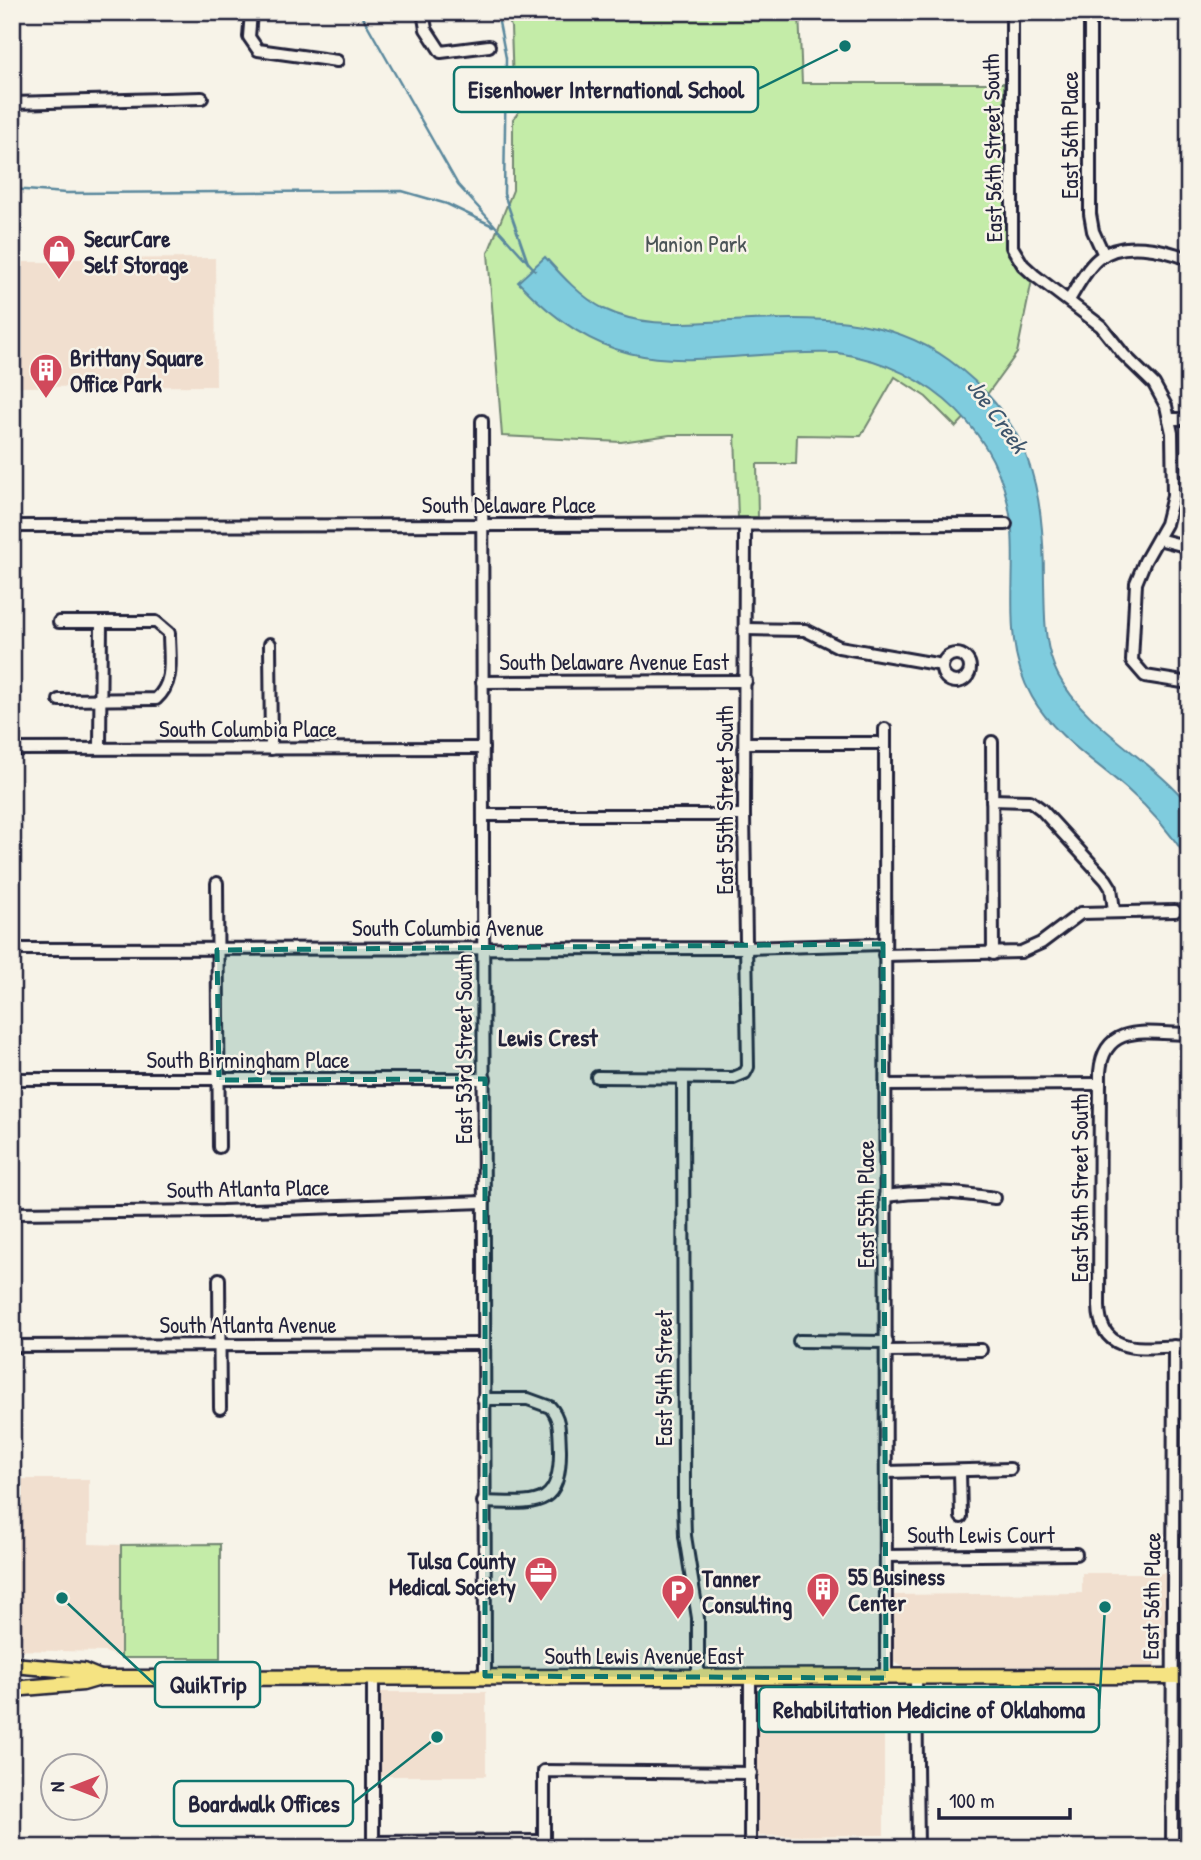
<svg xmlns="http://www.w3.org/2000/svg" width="1201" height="1860" font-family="'Patrick Hand',sans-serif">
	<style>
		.built { fill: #f1dfcf }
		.green { fill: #c4eca8; stroke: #738772; stroke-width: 2 }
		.water { fill: #7fccde; stroke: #5a889d; stroke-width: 2 }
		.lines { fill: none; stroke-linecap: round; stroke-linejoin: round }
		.stream { stroke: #5a889d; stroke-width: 2.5 }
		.minor-casing { stroke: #22223b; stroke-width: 16 }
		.major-casing { stroke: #22223b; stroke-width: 19 }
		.minor { stroke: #f7f3e8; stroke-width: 10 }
		.major { stroke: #f5e382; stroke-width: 14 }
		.marked { fill: #0f766e; fill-opacity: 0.2; stroke: #0f766e; stroke-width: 5; stroke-dasharray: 14 9; stroke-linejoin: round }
		.labels { text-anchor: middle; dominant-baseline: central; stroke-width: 5; stroke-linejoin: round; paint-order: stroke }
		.street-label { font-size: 23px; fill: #22223b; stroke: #f7f3e8 }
		.poi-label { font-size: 23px; font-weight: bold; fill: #22223b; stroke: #f7f3e8; text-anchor: start }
		.park-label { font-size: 23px; fill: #4a5456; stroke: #f7f3e8 }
		.water-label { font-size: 24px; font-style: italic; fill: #3e556c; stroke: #f7f3e8 }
		.neighbourhood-label { font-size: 24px; font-weight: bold; fill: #22223b; stroke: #f7f3e8 }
		.leader { fill: none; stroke: #0f766e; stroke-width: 2.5 }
		.callout-dot { fill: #0f766e; stroke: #f7f3e8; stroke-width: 2.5 }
		.callout { fill: #f7f3e8; stroke: #0f766e; stroke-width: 2.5 }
		.callout-label { font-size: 24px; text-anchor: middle; font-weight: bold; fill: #22223b }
	</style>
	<rect width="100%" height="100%" fill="#f7f3e8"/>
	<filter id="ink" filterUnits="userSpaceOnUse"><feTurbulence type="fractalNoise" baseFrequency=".0143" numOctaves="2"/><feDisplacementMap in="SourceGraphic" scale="14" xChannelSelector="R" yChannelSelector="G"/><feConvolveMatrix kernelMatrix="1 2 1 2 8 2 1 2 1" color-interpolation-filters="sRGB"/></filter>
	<g filter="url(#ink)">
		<g class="built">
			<polygon points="215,258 216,386 12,387 12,262 50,262 50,259"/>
			<polygon points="12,1479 89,1479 89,1544 121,1545 121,1658 105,1652 12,1650"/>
			<polygon points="1082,1573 1167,1573 1167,1656 1156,1656 1155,1666 903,1667 893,1662 890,1595 1082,1593"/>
			<rect x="379" y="1692" width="107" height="84"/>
			<polygon points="884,1692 884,1835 756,1836 756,1693"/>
			<rect x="1180" y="1758" width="9" height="90"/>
		</g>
		<g class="green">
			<path d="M506,12H799L802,83H1004L1006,242L1012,259L1032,280L1017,353L988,393L956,427L926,397L895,377L861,436L797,435L796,464H757L758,517H738L735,435H670L621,442L502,436L488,253L513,190V119C524,108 523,99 518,85H513L511,27Z"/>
			<polygon points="220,1544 220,1658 121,1658 121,1545"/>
		</g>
		<path class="water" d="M545,257C562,276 581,297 604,309C637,325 673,324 708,322C790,319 877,308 949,360C1030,419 1044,487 1044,582C1045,614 1043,646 1058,675C1085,727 1152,759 1189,805V861C1172,835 1151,810 1127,789C1094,760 1054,736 1032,697C1002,645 1016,587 1012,531C1004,434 931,367 838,353C700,348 629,397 518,282Z"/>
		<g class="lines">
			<g class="stream">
				<polyline points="360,12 458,185 535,270"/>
				<polyline points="497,12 506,58 504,194 528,263"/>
				<polyline points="12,189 66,193 402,191 447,204 493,226"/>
			</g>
			<defs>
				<g id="minor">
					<polyline points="251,12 249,37 258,50 337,61"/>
					<polyline points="423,12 426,29 441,52 489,46"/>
					<polyline points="1012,12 1012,247 1023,265 1034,275 1101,326 1124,355 1154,384 1166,406 1172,433 1173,496 1166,524 1145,561 1136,583 1132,661 1145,676 1189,683"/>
					<polyline points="1090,12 1090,214 1093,231 1104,255"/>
					<polyline points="12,103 202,98"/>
					<path d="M1069,300C1077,287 1086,269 1098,259C1122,239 1163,249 1189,259"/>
					<polyline points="1169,419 1189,419"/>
					<polyline points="482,421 485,1676"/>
					<polyline points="12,526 1006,524"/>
					<polyline points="1158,539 1189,547"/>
					<path d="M59,622H156L169,633C169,658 175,682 156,699L59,700"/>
					<polyline points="746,629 805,630 839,647 942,665"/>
					<polyline points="270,644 271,749"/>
					<circle cx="956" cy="668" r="14"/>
					<polyline points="482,682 746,681"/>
					<polyline points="885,729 886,1678"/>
					<polyline points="992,742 993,954"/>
					<polyline points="745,743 877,743"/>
					<polyline points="100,748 101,622"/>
					<polyline points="12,749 483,748"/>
					<polyline points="992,800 1030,801 1041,809 1106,880 1111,888 1114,910"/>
					<polyline points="483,815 744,815"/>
					<polyline points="217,883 219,1147"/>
					<polyline points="12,949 746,948 883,944"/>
					<polyline points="884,955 1021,952 1041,943 1081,913 1175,911"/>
					<path d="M1189,1034C1150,1034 1104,1021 1100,1072L1099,1306C1100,1360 1150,1346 1189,1346"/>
					<polyline points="597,1077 733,1078 745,1073 748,1067 744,815 745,526"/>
					<polyline points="683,1078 684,1501 685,1536 698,1618 698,1677"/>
					<polyline points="12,1079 485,1079"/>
					<polyline points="885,1085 1100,1084"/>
					<path d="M885,1196C924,1190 957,1192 995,1198"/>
					<polyline points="12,1213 222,1211 484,1202"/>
					<polyline points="219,1279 220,1408"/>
					<polyline points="799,1341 887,1342"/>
					<polyline points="12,1346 483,1344"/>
					<polyline points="887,1351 981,1350"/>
					<path d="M483,1399H528L550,1407C561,1419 559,1434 560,1449C561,1511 533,1503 483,1502"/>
					<polyline points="960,1471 961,1517"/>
					<polyline points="886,1472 1010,1469"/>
					<polyline points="886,1556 1076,1554"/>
					<polyline points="373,1678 373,1842 544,1841"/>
					<polyline points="750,1678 750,1848"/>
					<polyline points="916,1678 918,1848"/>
					<polyline points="544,1845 544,1771 751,1773"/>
					<polyline points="1172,1848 1174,1346"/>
				</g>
				<g id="major">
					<polyline points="12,1665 83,1671 100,1678"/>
					<polyline points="12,1689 83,1683 100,1678 1189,1676"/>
				</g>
			</defs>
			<use href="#minor" class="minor-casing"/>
			<use href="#major" class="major-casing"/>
			<use href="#minor" class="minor"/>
			<use href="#major" class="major"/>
		</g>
	</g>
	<path class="marked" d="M883,944L886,1678L485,1676V1079L219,1080L217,950Z"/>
	<defs>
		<symbol id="shop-pin" viewBox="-11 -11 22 30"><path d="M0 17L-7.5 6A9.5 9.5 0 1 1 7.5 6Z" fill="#d1495b" stroke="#f7f3e8"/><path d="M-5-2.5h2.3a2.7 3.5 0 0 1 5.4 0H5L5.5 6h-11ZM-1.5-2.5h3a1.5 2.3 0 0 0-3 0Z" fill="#fff"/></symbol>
		<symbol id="building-pin" viewBox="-11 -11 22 30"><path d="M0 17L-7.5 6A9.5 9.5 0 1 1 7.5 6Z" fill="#d1495b" stroke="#f7f3e8"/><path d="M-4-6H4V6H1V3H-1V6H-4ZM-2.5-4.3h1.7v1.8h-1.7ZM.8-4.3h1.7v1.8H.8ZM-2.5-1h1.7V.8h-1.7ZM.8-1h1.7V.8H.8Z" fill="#fff"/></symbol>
		<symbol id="office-pin" viewBox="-11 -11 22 30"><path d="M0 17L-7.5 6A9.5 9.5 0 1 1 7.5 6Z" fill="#d1495b" stroke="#f7f3e8"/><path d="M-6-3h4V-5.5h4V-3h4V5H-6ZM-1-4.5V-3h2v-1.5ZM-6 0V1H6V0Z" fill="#fff"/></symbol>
		<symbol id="parking-pin" viewBox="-11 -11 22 30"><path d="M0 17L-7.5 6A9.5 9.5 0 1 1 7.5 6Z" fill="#d1495b" stroke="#f7f3e8"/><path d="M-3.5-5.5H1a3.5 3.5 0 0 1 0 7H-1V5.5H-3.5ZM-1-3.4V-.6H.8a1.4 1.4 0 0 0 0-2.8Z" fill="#fff"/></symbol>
	</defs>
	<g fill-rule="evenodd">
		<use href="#shop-pin" x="40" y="232" width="38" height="52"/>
		<use href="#building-pin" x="27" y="351" width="38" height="52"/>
		<use href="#office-pin" x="522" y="1554" width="38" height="52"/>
		<use href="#building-pin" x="804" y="1570" width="38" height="52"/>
		<use href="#parking-pin" x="659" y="1572" width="38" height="52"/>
	</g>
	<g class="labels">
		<g class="street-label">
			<text transform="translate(1069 135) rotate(-90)">East 56th Place</text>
			<text transform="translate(992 148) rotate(-91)">East 56th Street South</text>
			<text x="509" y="504">South Delaware Place</text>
			<text x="614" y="661">South Delaware Avenue East</text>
			<text x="248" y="728">South Columbia Place</text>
			<text transform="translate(724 800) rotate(-90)">East 55th Street South</text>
			<text x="448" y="927">South Columbia Avenue</text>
			<text transform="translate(463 1049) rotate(-90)">East 53rd Street South</text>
			<text x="248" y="1059">South Birmingham Place</text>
			<text transform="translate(248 1188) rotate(-1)">South Atlanta Place</text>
			<text transform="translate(1079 1188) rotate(-90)">East 56th Street South</text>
			<text transform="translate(865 1204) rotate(-90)">East 55th Place</text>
			<text x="248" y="1324">South Atlanta Avenue</text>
			<text transform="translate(663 1378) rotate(-90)">East 54th Street</text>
			<text x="981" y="1534">South Lewis Court</text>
			<text transform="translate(1151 1596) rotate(-89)">East 56th Place</text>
			<text x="644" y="1655">South Lewis Avenue East</text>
		</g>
		<g class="poi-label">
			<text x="84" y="238">SecurCare<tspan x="84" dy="26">Self Storage</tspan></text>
			<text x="70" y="357">Brittany Square<tspan x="70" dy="26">Office Park</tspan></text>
			<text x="516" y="1560" text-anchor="end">Tulsa County<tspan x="516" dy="26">Medical Society</tspan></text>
			<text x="848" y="1576">55 Business<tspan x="848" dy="26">Center</tspan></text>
			<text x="702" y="1578">Tanner<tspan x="702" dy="26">Consulting</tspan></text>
		</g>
		<g class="park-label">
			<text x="696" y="243">Manion Park</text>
		</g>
		<g class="water-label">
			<text transform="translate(998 415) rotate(54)">Joe Creek</text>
		</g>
		<g class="neighbourhood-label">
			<text x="548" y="1037">Lewis Crest</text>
		</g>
	</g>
	<path class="leader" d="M845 46L758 89M62 1598L155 1685M1105 1607L1099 1709M437 1737L353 1803"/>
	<g class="callout-dot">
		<circle cx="845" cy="46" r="7"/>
		<circle cx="62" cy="1598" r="7"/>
		<circle cx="1105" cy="1607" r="7"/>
		<circle cx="437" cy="1737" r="7"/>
	</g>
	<g class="callout">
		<rect x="454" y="67" width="304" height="45" rx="7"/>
		<rect x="155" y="1662" width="105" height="45" rx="7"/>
		<rect x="759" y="1687" width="340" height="45" rx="7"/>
		<rect x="174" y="1781" width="179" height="45" rx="7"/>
	</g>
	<g class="callout-label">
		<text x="606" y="98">Eisenhower International School</text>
		<text x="208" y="1693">QuikTrip</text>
		<text x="929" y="1718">Rehabilitation Medicine of Oklahoma</text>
		<text x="264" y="1812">Boardwalk Offices</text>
	</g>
	<rect width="1201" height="1860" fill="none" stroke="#f7f3e8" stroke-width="42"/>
	<rect x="21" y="21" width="1159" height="1818" fill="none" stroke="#22223b" stroke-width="2.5" filter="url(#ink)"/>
	<g transform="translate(74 1787) rotate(270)"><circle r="33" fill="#f7f3e8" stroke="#a29fa3" stroke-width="2"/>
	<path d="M0-5L12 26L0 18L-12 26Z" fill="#d1495b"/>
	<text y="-10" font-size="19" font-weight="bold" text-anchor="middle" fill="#22223b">N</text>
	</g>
	<path d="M939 1808v10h131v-10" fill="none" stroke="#22223b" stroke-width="3.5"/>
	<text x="949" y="1808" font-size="21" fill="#22223b" stroke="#f7f3e8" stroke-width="5" paint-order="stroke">100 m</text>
</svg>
